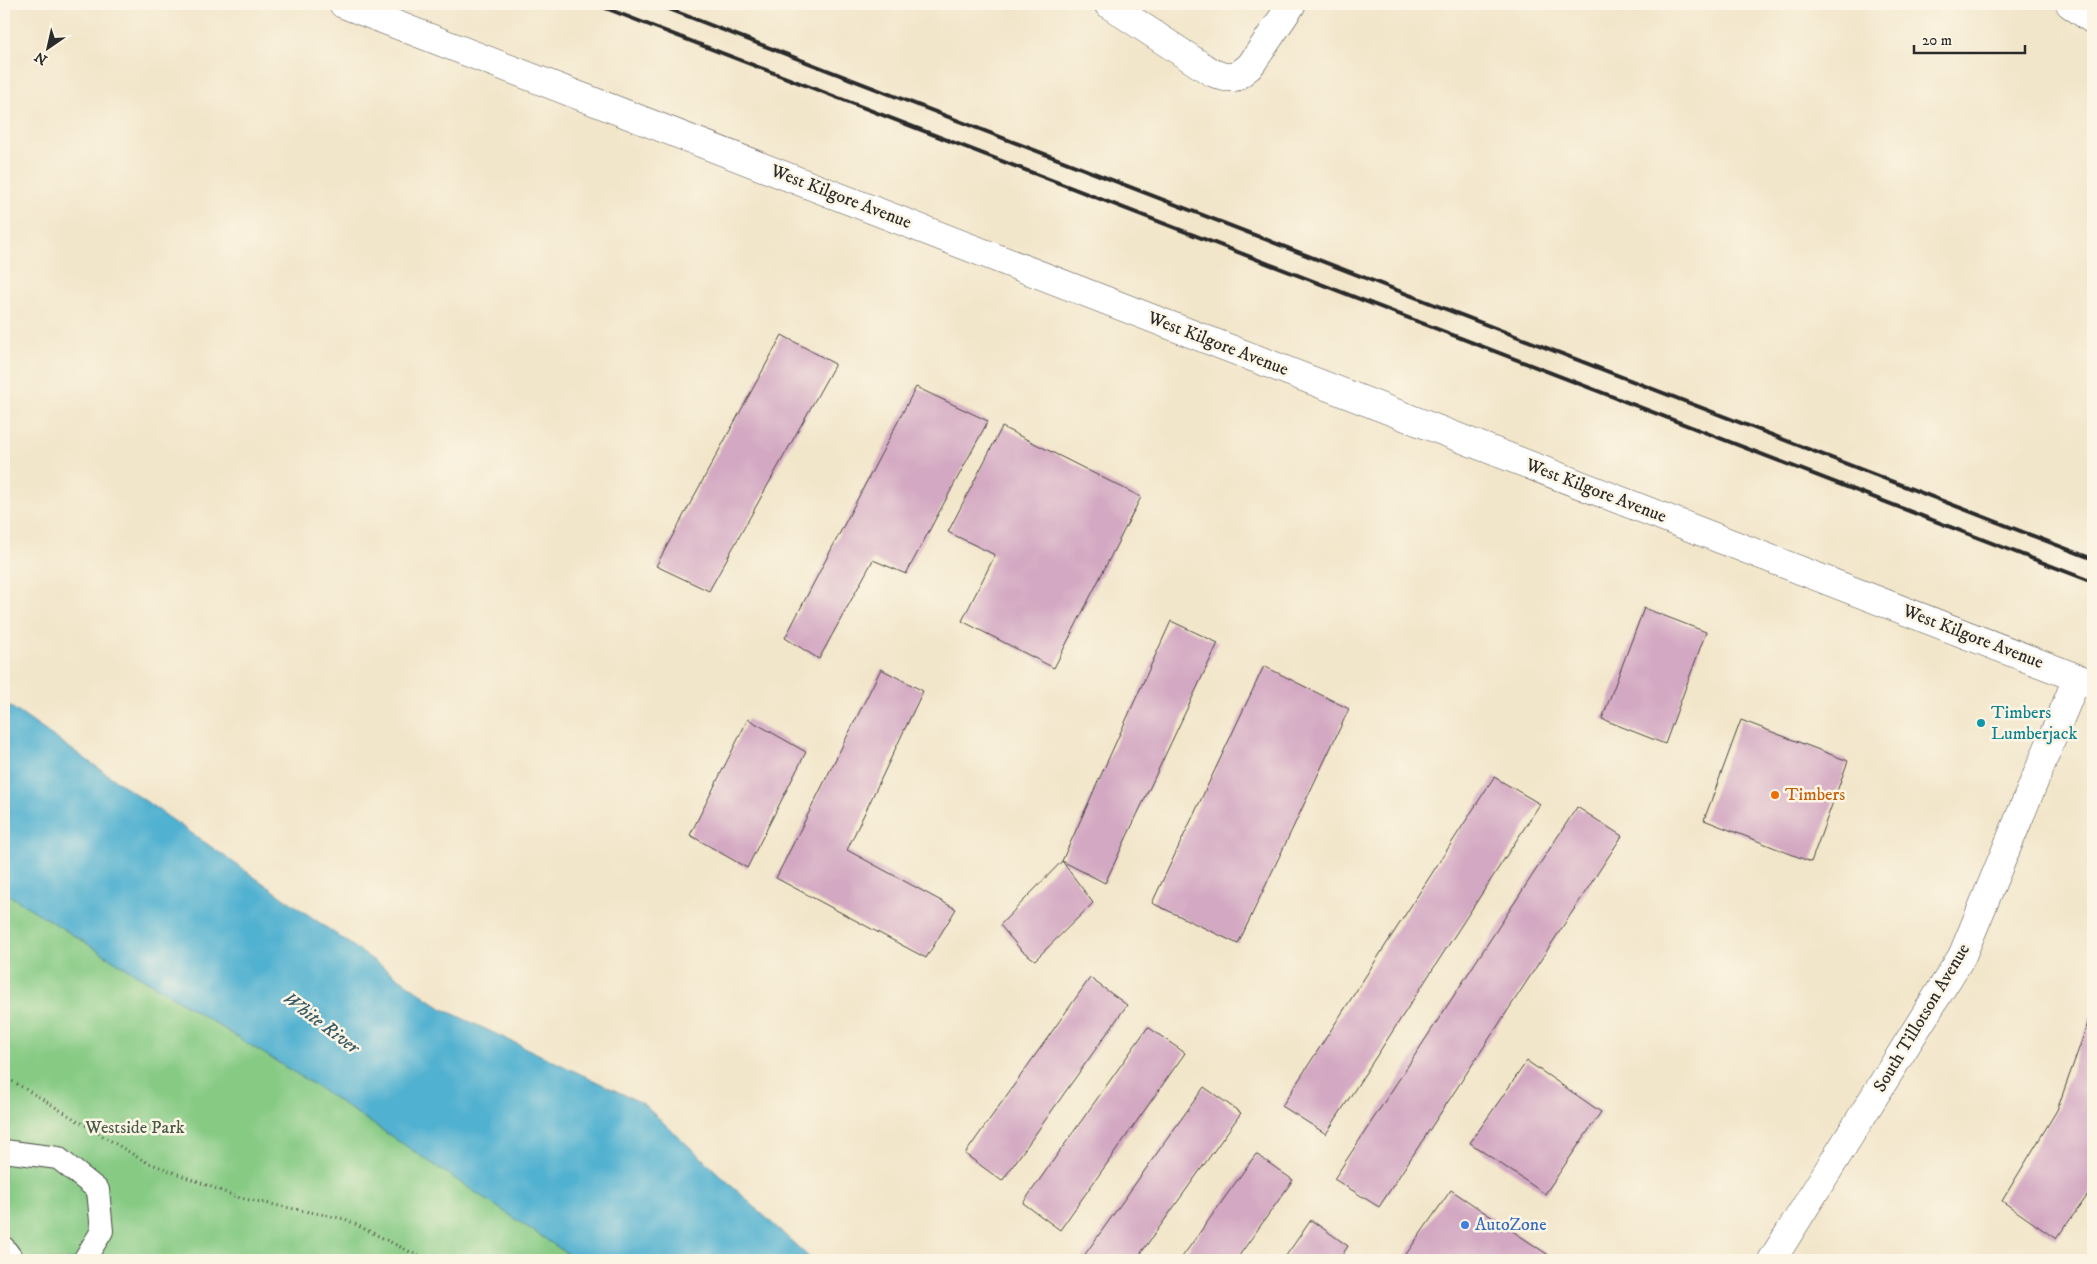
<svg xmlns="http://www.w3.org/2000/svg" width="2097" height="1264" font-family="'IM FELL DW Pica',serif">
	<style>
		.green { fill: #86ca84; stroke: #587a58 }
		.water { fill: #51b1d0; stroke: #3e6e7e }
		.building { fill: #d3a8c2 }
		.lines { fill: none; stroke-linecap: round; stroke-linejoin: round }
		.service-casing { stroke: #494743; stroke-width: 24 }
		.minor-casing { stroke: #494743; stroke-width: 29 }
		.secondary-casing { stroke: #494743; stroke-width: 29 }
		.path { stroke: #494743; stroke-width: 3; stroke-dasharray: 1 4; stroke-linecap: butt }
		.service { stroke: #fff; stroke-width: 22 }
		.minor { stroke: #fff; stroke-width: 28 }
		.secondary { stroke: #fff; stroke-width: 28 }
		.rail { stroke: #2b2b2b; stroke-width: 4 }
		.culture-dot { fill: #0f9aa8; stroke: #fcf5e5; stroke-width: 2 }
		.food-dot { fill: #e8710a; stroke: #fcf5e5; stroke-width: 2 }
		.shop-dot { fill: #3f7fe0; stroke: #fcf5e5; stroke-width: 2 }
		.labels { text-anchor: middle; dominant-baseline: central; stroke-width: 5; stroke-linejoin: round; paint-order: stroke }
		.street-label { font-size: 18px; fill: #2b2b2b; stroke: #fcf5e5 }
		.culture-label { font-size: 18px; fill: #0d838f; stroke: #fcf5e5; text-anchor: start }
		.food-label { font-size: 18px; fill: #c56008; stroke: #fcf5e5; text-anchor: start }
		.park-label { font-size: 18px; fill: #465b46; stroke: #fcf5e5 }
		.shop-label { font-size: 18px; fill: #366cbe; stroke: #fcf5e5; text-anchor: start }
		.water-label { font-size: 19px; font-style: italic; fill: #385a65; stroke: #fcf5e5 }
	</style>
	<rect width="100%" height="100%" fill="#fcf5e5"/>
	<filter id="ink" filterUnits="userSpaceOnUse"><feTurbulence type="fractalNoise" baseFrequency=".02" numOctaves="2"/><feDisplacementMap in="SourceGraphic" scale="10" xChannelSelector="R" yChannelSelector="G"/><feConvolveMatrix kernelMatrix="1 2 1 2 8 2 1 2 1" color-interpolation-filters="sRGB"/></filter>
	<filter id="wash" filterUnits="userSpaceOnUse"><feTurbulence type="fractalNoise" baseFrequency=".0096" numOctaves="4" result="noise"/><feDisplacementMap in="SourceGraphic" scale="20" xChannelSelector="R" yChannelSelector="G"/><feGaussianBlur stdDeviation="1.12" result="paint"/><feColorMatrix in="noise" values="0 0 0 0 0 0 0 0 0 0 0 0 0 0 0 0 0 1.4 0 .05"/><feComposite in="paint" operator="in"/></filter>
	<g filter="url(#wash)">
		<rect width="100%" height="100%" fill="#f2e6ca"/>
		<polygon class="green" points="4,892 316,1086 577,1260 4,1260"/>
		<polygon class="water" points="4,702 443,1009 642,1103 812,1260 577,1260 316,1086 4,892"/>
		<g id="blocks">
			<g class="building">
				<polygon points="782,335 835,364 709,591 656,566"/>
				<polygon points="916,387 988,421 906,574 873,560 819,659 785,638"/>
				<polygon points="1002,427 1141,497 1054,668 962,621 995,555 948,532"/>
				<polygon points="1644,608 1706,632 1665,744 1602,719"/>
				<polygon points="1171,621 1218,643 1105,883 1062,861"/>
				<polygon points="1264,666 1349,709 1238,944 1152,903"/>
				<polygon points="881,669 923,691 847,850 956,909 926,958 776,878"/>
				<polygon points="748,719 806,752 747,868 690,835"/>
				<polygon points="1741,720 1848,761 1811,862 1704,820"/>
				<polygon points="1494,777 1540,804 1326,1134 1282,1106"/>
				<polygon points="1577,807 1622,836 1379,1207 1334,1179"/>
				<polygon points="1062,861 1093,903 1035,960 1021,950 1000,925"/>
				<polygon points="1090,978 1127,1005 1002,1181 965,1154"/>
				<polygon points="2093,1009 2093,1188 2056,1239 2002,1201 2057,1110"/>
				<polygon points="1148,1027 1185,1053 1060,1230 1023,1203"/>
				<polygon points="1527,1061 1601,1112 1545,1194 1470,1143"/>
				<polygon points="1204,1087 1241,1113 1136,1260 1081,1260"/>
				<polygon points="1256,1154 1293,1180 1236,1260 1180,1260"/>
				<polygon points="1451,1190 1556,1260 1402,1260"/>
				<polygon points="1311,1220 1348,1246 1339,1260 1283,1260"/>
			</g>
		</g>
	</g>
	<g filter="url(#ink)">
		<use href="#blocks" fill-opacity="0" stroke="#494743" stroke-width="1"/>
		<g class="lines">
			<defs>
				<g id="service">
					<polyline points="4,1151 58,1158 98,1190 102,1231 84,1260"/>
					<polyline points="4,1248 13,1260"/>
				</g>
				<g id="minor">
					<polyline points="1108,4 1211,72 1224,77 1236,77 1250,66 1292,4"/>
					<polyline points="2070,4 2093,20"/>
				</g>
				<g id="secondary">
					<polyline points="343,4 2093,684"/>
					<polyline points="1772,1260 1962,956 2077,678"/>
				</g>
			</defs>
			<use href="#service" class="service-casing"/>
			<use href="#minor" class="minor-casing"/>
			<use href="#secondary" class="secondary-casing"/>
			<polyline class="path" points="4,1076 144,1161 240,1198 345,1219 426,1260"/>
			<use href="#service" class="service"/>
			<use href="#minor" class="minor"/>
			<use href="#secondary" class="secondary"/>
			<g class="rail">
				<polyline points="595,4 2093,582"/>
				<polyline points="656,4 2093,559"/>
			</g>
		</g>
	</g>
	<circle class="culture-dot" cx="1981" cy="723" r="5"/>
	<circle class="food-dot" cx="1775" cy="795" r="5"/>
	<circle class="shop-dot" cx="1465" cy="1225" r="5"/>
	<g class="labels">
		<g class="street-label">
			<text transform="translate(841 197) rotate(21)">West Kilgore Avenue</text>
			<text transform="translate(1218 344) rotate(21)">West Kilgore Avenue</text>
			<text transform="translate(1596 491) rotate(21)">West Kilgore Avenue</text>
			<text transform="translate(1973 637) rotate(21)">West Kilgore Avenue</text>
			<text transform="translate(1922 1018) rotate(-59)">South Tillotson Avenue</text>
		</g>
		<g class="culture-label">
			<text x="1991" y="713">Timbers<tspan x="1991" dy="21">Lumberjack</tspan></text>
		</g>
		<g class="food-label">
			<text x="1785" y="795">Timbers</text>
		</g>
		<g class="park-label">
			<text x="135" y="1128">Westside Park</text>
		</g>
		<g class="shop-label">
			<text x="1475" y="1225">AutoZone</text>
		</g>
		<g class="water-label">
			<text transform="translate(321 1023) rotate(37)">White River</text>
		</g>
	</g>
	<rect width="2097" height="1264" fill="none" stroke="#fcf5e5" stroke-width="20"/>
	<g transform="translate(48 48) rotate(214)" stroke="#fcf5e5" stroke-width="4" paint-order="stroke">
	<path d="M0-4L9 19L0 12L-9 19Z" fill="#2b2b2b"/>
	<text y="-8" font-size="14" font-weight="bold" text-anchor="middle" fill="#2b2b2b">N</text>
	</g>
	<path d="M1914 45v8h111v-8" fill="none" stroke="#2b2b2b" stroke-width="2.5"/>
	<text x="1922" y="45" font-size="15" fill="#2b2b2b" stroke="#fcf5e5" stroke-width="4" paint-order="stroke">20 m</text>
</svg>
